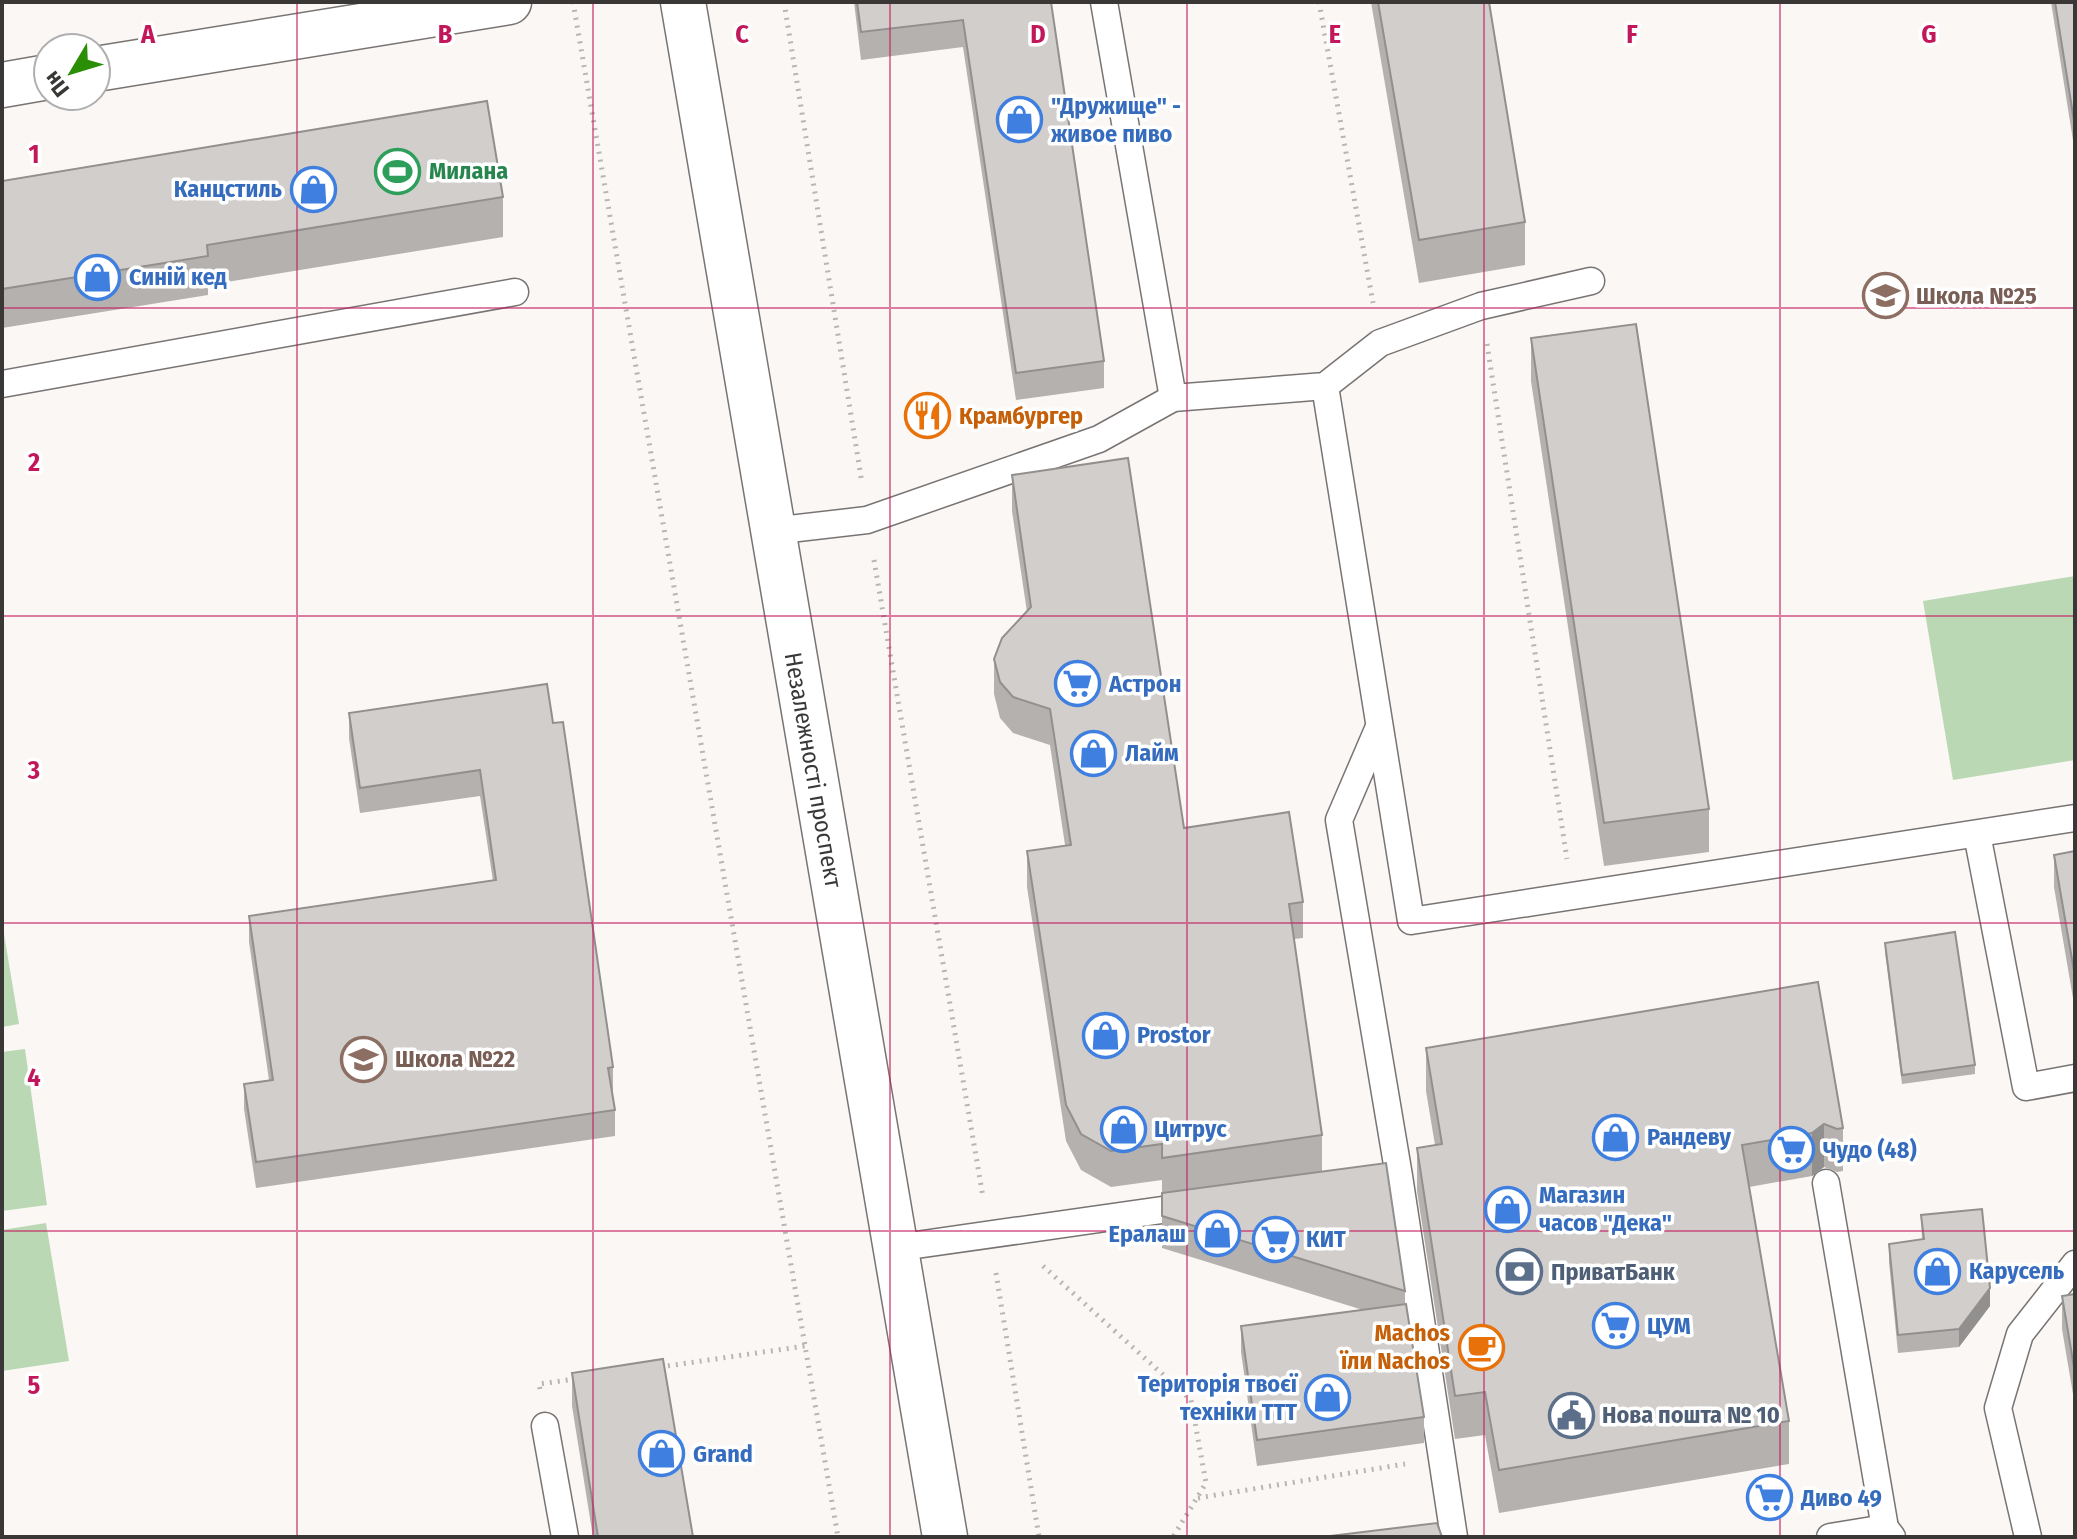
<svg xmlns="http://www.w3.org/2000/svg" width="2077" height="1539" font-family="'Fira Sans Condensed',sans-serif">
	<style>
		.green { fill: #bbd8b4 }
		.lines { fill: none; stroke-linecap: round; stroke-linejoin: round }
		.service-casing { stroke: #787473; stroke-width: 29 }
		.minor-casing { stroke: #787473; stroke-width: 47 }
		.tertiary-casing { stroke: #787473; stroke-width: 47 }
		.path { stroke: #b8b5b3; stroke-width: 5; stroke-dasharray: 2 6; stroke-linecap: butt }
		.service { stroke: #fff; stroke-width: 26 }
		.minor { stroke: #fff; stroke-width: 44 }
		.tertiary { stroke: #fff; stroke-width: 44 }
		.wall { fill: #b4b1af }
		.shaded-wall { fill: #92908f }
		.building { fill: #d1cecc; stroke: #92908f; stroke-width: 2 }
		.grid { fill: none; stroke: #c2185b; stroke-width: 2; stroke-opacity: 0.55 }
		.labels { text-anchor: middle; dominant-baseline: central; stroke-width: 7; stroke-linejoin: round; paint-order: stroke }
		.shop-label { font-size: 24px; font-weight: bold; fill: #366cbe; stroke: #fff; text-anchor: start }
		.leisure-label { font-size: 24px; font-weight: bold; fill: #27864d; stroke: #fff; text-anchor: start }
		.education-label { font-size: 24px; font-weight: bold; fill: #785e54; stroke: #fff; text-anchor: start }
		.food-label { font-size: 24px; font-weight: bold; fill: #c56008; stroke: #fff; text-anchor: start }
		.street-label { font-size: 24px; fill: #393837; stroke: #fff }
		.service-label { font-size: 24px; font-weight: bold; fill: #4e5e75; stroke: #fff; text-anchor: start }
		.grid-label { font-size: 26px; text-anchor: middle; font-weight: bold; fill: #c2185b; stroke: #fff; stroke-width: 7; stroke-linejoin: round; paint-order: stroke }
	</style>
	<rect width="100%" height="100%" fill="#fbf7f5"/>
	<g class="green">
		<polygon points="2075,576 2075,760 1953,780 1923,601"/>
		<polygon points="2,922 19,1024 2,1027"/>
		<polygon points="25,1049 47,1205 2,1211 2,1052"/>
		<polygon points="46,1223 69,1361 2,1371 2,1230"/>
	</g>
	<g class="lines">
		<defs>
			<g id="service">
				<polyline points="1104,2 1173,398 1325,386 1380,343 1481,306 1591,281"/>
				<polyline points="2,384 515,292"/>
				<polyline points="1325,386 1411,921 2075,818"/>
				<polyline points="772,531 867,520 1099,439 1173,398"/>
				<polyline points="1379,727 1339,820 1399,1176 1454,1537"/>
				<polyline points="1977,834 2026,1087 2075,1078"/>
				<polyline points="1826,1183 1885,1528"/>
				<polyline points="895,1248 1197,1205"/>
				<polyline points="545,1426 565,1537"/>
				<polyline points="1830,1537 1885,1528 1892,1537"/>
				<polyline points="2028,1537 1998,1408 2020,1334 2075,1264"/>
			</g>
			<g id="minor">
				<polyline points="96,69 509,2"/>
				<polyline points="2,85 48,77"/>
			</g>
			<polyline id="tertiary" points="683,2 945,1537"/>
		</defs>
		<use href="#service" class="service-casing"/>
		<use href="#minor" class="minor-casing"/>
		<use href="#tertiary" class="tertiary-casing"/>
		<g class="path">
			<polyline points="573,2 838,1537"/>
			<polyline points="784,2 862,483"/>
			<polyline points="1319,2 1373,303"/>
			<polyline points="1487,344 1567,859"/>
			<polyline points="874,560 983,1197"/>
			<polyline points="1043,1266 1191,1400 1206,1483 1173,1537"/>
			<polyline points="996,1273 1039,1537"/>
			<polyline points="660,1367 805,1346"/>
			<polyline points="540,1389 539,1384 575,1379"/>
			<polyline points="1198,1498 1405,1464"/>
		</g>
		<use href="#service" class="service"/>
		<use href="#minor" class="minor"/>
		<use href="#tertiary" class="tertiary"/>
	</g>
	<g class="wall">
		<polygon points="854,2 1051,2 1104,361 1104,388 1016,400 963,47 861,60"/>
		<polygon points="1371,2 1489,2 1525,222 1525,265 1419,283"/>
		<polygon points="2051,2 2075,2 2075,153"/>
		<polygon points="2,181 503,197 503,237 208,285 208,295 2,328"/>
		<polygon points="1531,338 1709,809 1709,852 1604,866 1531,381"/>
		<polygon points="1012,475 1184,828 1303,902 1303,938 1294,939 1322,1135 1322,1171 1206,1187 1405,1291 1405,1304 1424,1417 1424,1443 1257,1466 1241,1352 1241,1326 1363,1310 1162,1248 1162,1180 1111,1187 1081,1170 1066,1141 1027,887 1027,851 1065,845 1050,745 1013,733 1000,718 994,694 994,659 1027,612 1012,511"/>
		<polygon points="349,713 553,723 613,1067 613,1093 612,1093 615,1110 615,1136 256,1188 244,1109 244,1084 269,1080 249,942 249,916 493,881 480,796 360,813 349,738"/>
		<polygon points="2075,851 2075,1004 2074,1004 2054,887 2054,855"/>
		<polygon points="1885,943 1975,1065 1975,1074 1902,1084 1885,952"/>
		<polygon points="1426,1048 1843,1128 1843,1171 1837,1172 1824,1167 1812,1176 1749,1187 1789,1421 1789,1464 1499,1513 1485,1435 1455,1439 1417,1191 1417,1148 1435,1145 1426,1091"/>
		<polygon points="1921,1215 1990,1306 1959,1347 1898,1353 1889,1262 1889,1244 1922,1240"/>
		<polygon points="2075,1294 2075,1406 2062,1329 2062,1296"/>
		<polygon points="572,1373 693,1537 593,1537 572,1406"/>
	</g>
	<g class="shaded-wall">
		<polygon points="1824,1124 1824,1167 1812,1176 1812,1133"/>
		<polygon points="1990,1288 1990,1306 1959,1347 1959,1329"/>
	</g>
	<g class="building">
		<polygon points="857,2 1051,2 1104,361 1016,373 963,20 861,32"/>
		<polygon points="1378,2 1489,2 1525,222 1419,240"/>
		<polygon points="2055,2 2075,2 2075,127"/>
		<polygon points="487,101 503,197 207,245 208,256 2,289 2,181"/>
		<polygon points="1636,324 1709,809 1604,823 1531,338"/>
		<polygon points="1128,458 1184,828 1289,812 1303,902 1289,904 1322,1135 1162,1158 1162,1144 1111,1151 1081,1134 1066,1105 1027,851 1071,845 1050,709 1013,697 1000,682 994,659 1002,638 1031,607 1012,475"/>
		<polygon points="547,684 553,723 563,722 613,1067 608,1068 615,1110 256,1162 244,1084 273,1080 249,916 496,880 480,770 360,788 349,713"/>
		<polygon points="2075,851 2075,971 2074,971 2054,855"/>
		<polygon points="1955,932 1975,1065 1902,1075 1885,943"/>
		<polygon points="1818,982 1843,1128 1837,1129 1824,1124 1812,1133 1742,1145 1789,1421 1499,1470 1485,1392 1455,1396 1417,1148 1442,1144 1426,1048"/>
		<polygon points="1386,1163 1405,1291 1162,1216 1162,1193"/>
		<polygon points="1982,1209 1990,1288 1959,1329 1898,1335 1889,1244 1924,1239 1921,1215"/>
		<polygon points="2075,1294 2075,1373 2062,1296"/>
		<polygon points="1406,1304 1424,1417 1257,1440 1241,1326"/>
		<polygon points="663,1359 693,1537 598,1537 572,1373"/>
		<polygon points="1437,1523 1442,1537 1322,1537"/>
	</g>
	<path class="grid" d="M297,2V1537M593,2V1537M890,2V1537M1187,2V1537M1484,2V1537M1780,2V1537M2,308H2075M2,616H2075M2,923H2075M2,1231H2075"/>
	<defs>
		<symbol id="shop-ring" viewBox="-11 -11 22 22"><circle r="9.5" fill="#fff" stroke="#3f7fe0" stroke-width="1.5"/><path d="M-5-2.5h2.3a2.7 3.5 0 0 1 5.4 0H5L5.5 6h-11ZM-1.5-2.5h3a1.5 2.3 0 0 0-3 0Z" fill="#3f7fe0"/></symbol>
		<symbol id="stadium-ring" viewBox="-11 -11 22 22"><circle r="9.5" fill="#fff" stroke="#2e9e5b" stroke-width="1.5"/><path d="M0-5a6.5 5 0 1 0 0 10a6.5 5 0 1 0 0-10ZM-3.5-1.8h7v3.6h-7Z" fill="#2e9e5b"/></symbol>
		<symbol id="school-ring" viewBox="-11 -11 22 22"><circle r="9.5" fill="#fff" stroke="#8d6e63" stroke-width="1.5"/><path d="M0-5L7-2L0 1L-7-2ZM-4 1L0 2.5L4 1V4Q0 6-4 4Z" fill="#8d6e63"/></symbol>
		<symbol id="restaurant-ring" viewBox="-11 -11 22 22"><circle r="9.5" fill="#fff" stroke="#e8710a" stroke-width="1.5"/><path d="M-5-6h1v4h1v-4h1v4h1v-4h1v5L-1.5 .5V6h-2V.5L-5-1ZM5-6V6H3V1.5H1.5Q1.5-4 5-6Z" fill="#e8710a"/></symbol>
		<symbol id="supermarket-ring" viewBox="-11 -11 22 22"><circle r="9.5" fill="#fff" stroke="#3f7fe0" stroke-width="1.5"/><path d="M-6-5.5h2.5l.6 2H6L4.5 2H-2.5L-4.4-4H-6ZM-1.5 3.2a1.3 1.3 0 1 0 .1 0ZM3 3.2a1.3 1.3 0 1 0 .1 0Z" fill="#3f7fe0"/></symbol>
		<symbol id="bank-ring" viewBox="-11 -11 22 22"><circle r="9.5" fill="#fff" stroke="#5c6f8a" stroke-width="1.5"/><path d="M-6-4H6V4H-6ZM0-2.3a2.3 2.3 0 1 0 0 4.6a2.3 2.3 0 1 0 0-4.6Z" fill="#5c6f8a"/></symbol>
		<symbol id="cafe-ring" viewBox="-11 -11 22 22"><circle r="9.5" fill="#fff" stroke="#e8710a" stroke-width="1.5"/><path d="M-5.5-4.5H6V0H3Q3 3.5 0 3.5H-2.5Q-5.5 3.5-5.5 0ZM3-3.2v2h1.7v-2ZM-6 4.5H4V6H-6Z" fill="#e8710a"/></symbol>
		<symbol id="civic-ring" viewBox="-11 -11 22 22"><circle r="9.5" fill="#fff" stroke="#5c6f8a" stroke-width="1.5"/><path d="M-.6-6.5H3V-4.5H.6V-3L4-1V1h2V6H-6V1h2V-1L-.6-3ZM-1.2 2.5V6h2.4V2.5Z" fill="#5c6f8a"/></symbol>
	</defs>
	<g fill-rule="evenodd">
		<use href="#shop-ring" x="994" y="94" width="51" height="51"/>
		<use href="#stadium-ring" x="372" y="146" width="51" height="51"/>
		<use href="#shop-ring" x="288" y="164" width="51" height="51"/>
		<use href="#shop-ring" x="72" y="252" width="51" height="51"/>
		<use href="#school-ring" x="1860" y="270" width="51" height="51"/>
		<use href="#restaurant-ring" x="902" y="390" width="51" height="51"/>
		<use href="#supermarket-ring" x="1052" y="658" width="51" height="51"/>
		<use href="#shop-ring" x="1068" y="728" width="51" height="51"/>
		<use href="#shop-ring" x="1080" y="1010" width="51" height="51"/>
		<use href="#school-ring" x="338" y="1034" width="51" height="51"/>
		<use href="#shop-ring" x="1098" y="1104" width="51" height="51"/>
		<use href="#shop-ring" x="1590" y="1112" width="51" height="51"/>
		<use href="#supermarket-ring" x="1766" y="1124" width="51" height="51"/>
		<use href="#shop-ring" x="1482" y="1184" width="51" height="51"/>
		<use href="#shop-ring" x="1192" y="1208" width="51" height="51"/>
		<use href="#supermarket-ring" x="1250" y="1214" width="51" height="51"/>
		<use href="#shop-ring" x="1912" y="1246" width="51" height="51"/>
		<use href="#bank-ring" x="1494" y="1246" width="51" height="51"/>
		<use href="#supermarket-ring" x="1590" y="1300" width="51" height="51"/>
		<use href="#cafe-ring" x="1456" y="1322" width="51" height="51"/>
		<use href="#shop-ring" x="1302" y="1372" width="51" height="51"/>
		<use href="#civic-ring" x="1546" y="1390" width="51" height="51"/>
		<use href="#shop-ring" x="636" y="1428" width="51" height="51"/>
		<use href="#supermarket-ring" x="1744" y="1472" width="51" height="51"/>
	</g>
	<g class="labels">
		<g class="shop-label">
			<text x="1051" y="106">"Дружище" -<tspan x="1051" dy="28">живое пиво</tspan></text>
			<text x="282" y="189" text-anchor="end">Канцстиль</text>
			<text x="129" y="277">Синій кед</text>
			<text x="1109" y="684">Астрон</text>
			<text x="1125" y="753">Лайм</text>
			<text x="1137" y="1035">Prostor</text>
			<text x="1154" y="1129">Цитрус</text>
			<text x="1647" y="1137">Рандеву</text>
			<text x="1823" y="1150">Чудо (48)</text>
			<text x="1539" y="1195">Магазин<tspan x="1539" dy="28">часов "Дека"</tspan></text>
			<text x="1186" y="1234" text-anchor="end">Ералаш</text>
			<text x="1306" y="1239">КИТ</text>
			<text x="1969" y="1271">Карусель</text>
			<text x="1647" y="1326">ЦУМ</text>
			<text x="1297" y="1384" text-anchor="end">Територія твоєї<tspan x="1297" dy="28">техніки ТТТ</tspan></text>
			<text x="693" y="1454">Grand</text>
			<text x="1801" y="1498">Диво 49</text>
		</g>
		<g class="leisure-label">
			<text x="429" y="171">Милана</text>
		</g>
		<g class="education-label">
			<text x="1916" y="296">Школа №25</text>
			<text x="395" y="1059">Школа №22</text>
		</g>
		<g class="food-label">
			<text x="959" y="416">Крамбургер</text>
			<text x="1450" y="1333" text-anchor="end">Machos<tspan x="1450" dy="28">їли Nachos</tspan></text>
		</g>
		<g class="street-label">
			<text transform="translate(813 770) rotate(80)">Незалежності проспект</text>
		</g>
		<g class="service-label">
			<text x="1551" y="1272">ПриватБанк</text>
			<text x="1602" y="1415">Нова пошта № 10</text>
		</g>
	</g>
	<g class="grid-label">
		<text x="148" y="43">A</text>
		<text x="445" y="43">B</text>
		<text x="742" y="43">C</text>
		<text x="1038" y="43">D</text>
		<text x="1335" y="43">E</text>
		<text x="1632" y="43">F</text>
		<text x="1929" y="43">G</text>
		<text x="34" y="163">1</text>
		<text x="34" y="471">2</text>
		<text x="34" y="779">3</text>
		<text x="34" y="1086">4</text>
		<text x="34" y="1394">5</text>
	</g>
	<rect width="2077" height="1539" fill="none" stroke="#393837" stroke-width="8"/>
	<g transform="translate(72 72) rotate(232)"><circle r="38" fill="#ffffff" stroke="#b0afaf" stroke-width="2"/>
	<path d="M0-6L14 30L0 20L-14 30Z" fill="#2a8e07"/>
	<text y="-12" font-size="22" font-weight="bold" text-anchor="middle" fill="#393837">Пн</text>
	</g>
</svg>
